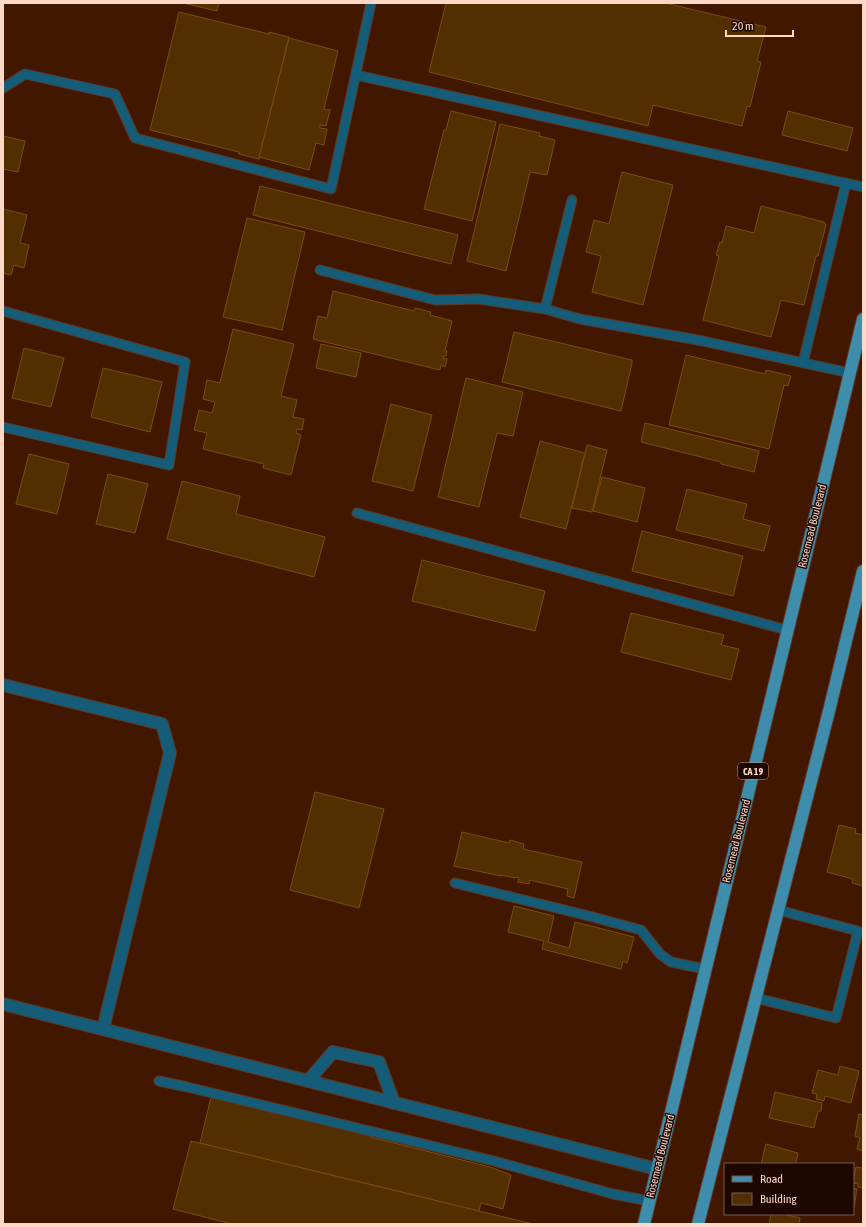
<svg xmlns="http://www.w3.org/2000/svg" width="866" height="1227" font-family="'Asap Condensed',sans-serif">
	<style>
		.building { fill: #512f00; stroke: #7b4d0d }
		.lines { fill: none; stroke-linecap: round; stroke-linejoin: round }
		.lane-casing { stroke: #603620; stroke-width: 11 }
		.street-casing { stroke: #603620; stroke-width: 14 }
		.primary-casing { stroke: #603620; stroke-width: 14 }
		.lane { stroke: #145c77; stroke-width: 9 }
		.street { stroke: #145c77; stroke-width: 12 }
		.primary { stroke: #3f8dad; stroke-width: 12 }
		.labels { text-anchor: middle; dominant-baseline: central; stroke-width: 3; stroke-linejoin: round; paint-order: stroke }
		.shield { fill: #1e0700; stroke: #b9998b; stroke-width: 1 }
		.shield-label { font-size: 10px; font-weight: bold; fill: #fcd8c6 }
		.street-label { font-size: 11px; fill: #fcd8c6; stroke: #1e0700 }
	</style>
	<rect width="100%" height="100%" fill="#421700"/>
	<g class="building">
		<polygon points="183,3 219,3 217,11"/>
		<polygon points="446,3 665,3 766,27 757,61 761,62 750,107 747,106 742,126 653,105 648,126 429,72"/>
		<polygon points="179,12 269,34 269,32 289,37 259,159 239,154 239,152 150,130"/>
		<polygon points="289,38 338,51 324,109 330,110 326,126 320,125 320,128 327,129 324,145 316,143 309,170 259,157"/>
		<polygon points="451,111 496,122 472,221 424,209 444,130 446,130"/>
		<polygon points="788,111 853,128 847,151 782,135"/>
		<polygon points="500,124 540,133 539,136 555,140 547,175 530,172 506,271 467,261"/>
		<polygon points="3,136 25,141 18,172 3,169"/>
		<polygon points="622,172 673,185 643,305 592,292 601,256 586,252 594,220 609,224"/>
		<polygon points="260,186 458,235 451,264 253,215"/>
		<polygon points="761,206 824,222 826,225 818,256 816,256 804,305 781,300 771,337 703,320 719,256 716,255 720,242 722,243 726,226 754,233"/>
		<polygon points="3,209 27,215 20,243 29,245 24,268 14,265 11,275 3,273"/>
		<polygon points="247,218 305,232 282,330 223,317"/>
		<polygon points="333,291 414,311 415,308 431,312 430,315 452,321 445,351 447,351 446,356 443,356 443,358 447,359 445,367 441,365 440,370 313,339 318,316 327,318"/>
		<polygon points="233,329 294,344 281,396 297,400 293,417 304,419 302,430 297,429 296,433 301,435 291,475 263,468 264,464 203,449 207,433 194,430 199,410 212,413 215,402 203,399 207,380 220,383"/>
		<polygon points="514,332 632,360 632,363 621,411 502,382"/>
		<polygon points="321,344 361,353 356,377 316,368"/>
		<polygon points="24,348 64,358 51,407 12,398"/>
		<polygon points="686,355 765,374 766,370 791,376 788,386 784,385 769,449 669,425"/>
		<polygon points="103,368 162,382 150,432 91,417"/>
		<polygon points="466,378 523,392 513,436 497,433 479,507 438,497"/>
		<polygon points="391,404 432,415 413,491 372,481"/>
		<polygon points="645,423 759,451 754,472 721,464 721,462 641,442"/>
		<polygon points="540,441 585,453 566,529 520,517"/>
		<polygon points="587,445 607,450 592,512 572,508"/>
		<polygon points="29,454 69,464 57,514 16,504"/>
		<polygon points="108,474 148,484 135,533 96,524"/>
		<polygon points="602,477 645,488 637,522 593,511"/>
		<polygon points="182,481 240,496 236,514 325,537 314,577 167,539"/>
		<polygon points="687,489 747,504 743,519 770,526 764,551 676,530"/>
		<polygon points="642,531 743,556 733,596 632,571"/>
		<polygon points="422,560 545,591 535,631 412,601"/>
		<polygon points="631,613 724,635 721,645 739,649 731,680 621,652"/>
		<polygon points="315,792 384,809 359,908 290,890"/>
		<polygon points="839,825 856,829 855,833 863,835 863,886 852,883 853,879 827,872"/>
		<polygon points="462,832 509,843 510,840 524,844 523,849 582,862 574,898 567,896 568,889 530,880 529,884 518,882 519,878 516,877 515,878 501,875 501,876 454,866"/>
		<polygon points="514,906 554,916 548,942 569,948 575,922 634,937 627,963 623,961 621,969 542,949 544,941 508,932"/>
		<polygon points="840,1066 859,1071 851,1103 825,1096 824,1101 816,1099 817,1094 812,1093 818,1070 838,1075"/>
		<polygon points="775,1092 822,1103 821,1111 818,1111 814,1128 769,1118"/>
		<polygon points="211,1097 370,1135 370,1137 490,1167 511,1175 503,1209 481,1203 479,1211 200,1143"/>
		<polygon points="859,1114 863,1115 863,1151 857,1149 860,1138 855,1136"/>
		<polygon points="191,1141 479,1211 533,1224 232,1224 173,1209"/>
		<polygon points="766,1144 798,1153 796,1163 798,1164 761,1164"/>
		<polygon points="863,1165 863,1188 858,1187 858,1184 853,1183 856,1167 862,1168"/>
		<polygon points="853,1188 857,1189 854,1207 853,1207"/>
		<polygon points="771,1214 783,1214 800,1218 799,1224 769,1224"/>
	</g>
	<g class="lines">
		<defs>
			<g id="lane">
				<polyline points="356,75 863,187"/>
				<polyline points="3,88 25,74 115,94 135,138 331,189 371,3"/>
				<polyline points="320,270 435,300 479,299 545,309 580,319 703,341 850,373"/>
				<polyline points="545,309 572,200"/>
				<polyline points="3,311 185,362 169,465 3,427"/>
				<polyline points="803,363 846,183"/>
				<polyline points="357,513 787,630"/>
				<polyline points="455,883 589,916 641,930 660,954 671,962 705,969"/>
				<polyline points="756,998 836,1018 858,931 778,910"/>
				<polyline points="159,1081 187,1087 494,1161 613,1194 649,1201"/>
			</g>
			<g id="street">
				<polyline points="3,685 162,724 170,753 103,1029"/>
				<polyline points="3,1004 657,1169"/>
				<polyline points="308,1081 333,1052 379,1062 394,1103"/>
			</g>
			<g id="primary">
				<polyline points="644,1224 863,319"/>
				<polyline points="698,1224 829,711 863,571"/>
			</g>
		</defs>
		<use href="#lane" class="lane-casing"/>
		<use href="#street" class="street-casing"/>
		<use href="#primary" class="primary-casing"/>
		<use href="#lane" class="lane"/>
		<use href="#street" class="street"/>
		<use href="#primary" class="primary"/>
	</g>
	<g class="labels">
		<rect class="shield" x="738" y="763" width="30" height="16" rx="3"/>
		<g class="shield-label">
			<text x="753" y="771">CA 19</text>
		</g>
		<g class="street-label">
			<text transform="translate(812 526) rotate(-76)">Rosemead Boulevard</text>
			<text transform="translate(736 841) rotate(-76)">Rosemead Boulevard</text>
			<text transform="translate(660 1156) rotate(-76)">Rosemead Boulevard</text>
		</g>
	</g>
	<rect width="866" height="1227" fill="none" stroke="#fcd8c6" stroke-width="8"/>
	<rect x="724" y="1163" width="130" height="52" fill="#1e0700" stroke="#775b4f"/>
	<rect x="732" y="1176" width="20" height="6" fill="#3f8dad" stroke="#775b4f"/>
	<text x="760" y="1183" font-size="12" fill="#fcd8c6">Road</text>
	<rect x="732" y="1193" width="20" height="12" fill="#512f00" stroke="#775b4f"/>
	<text x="760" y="1203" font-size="12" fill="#fcd8c6">Building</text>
	<path d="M726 30v6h67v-6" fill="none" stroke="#fcd8c6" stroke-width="2"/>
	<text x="732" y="30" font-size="12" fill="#fcd8c6" stroke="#1e0700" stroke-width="3" paint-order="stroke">20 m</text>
</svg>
